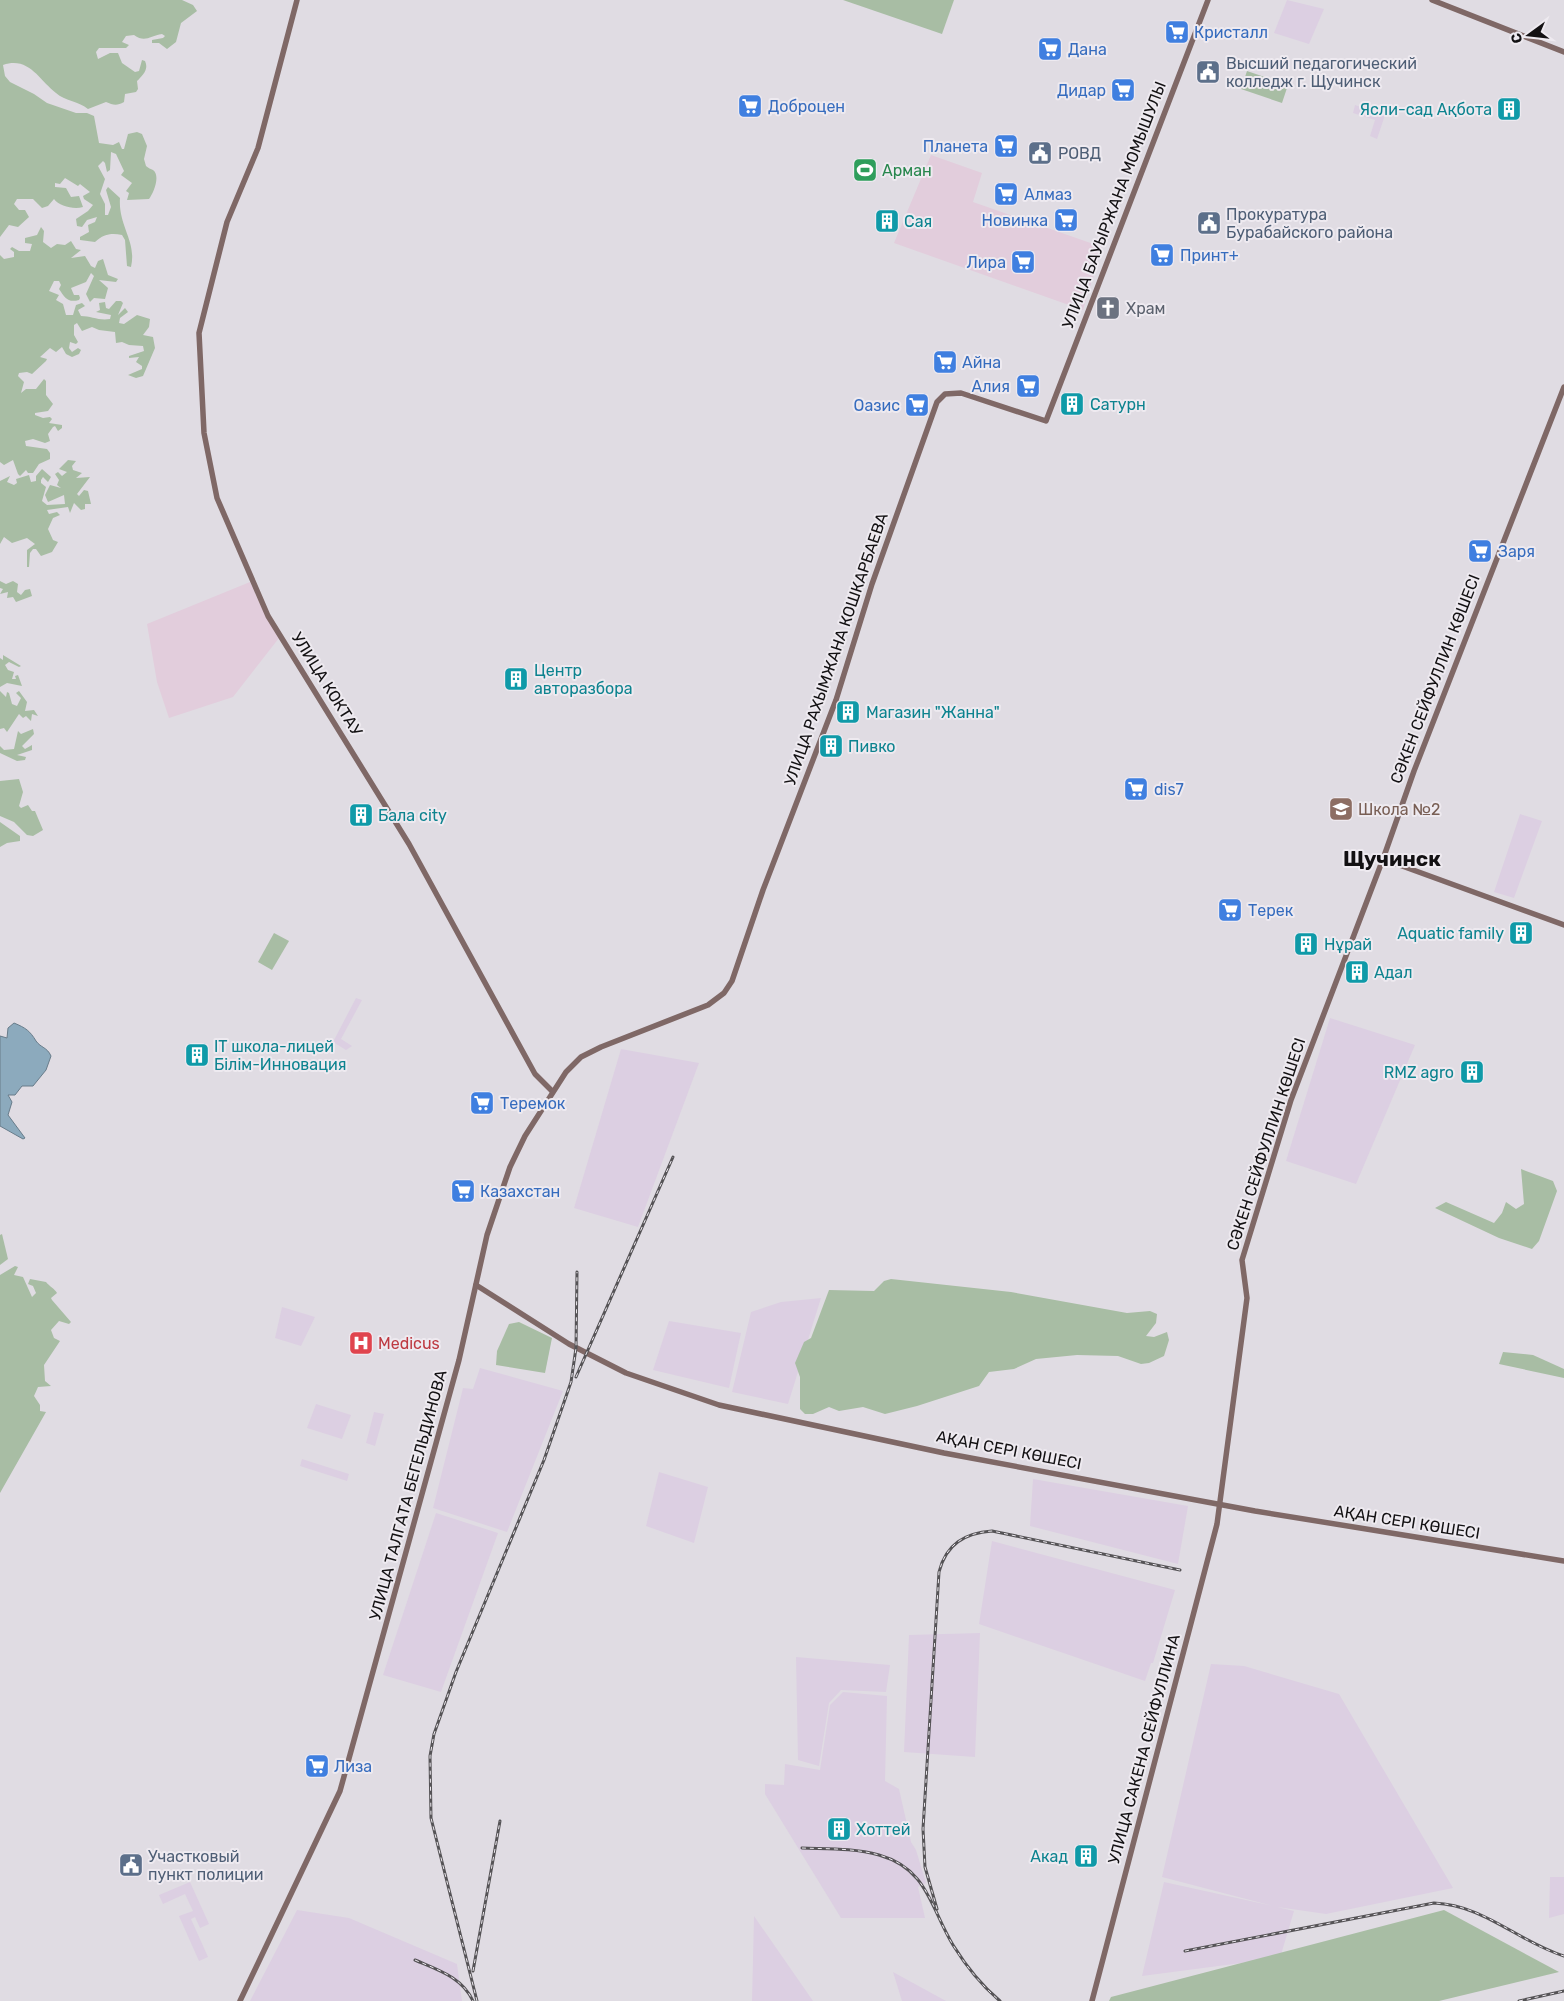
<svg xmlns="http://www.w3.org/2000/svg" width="1564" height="2001" font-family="Rubik,sans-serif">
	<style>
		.commercial { fill: #e2cddc }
		.industrial { fill: #dccfe2 }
		.green { fill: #a8bda4 }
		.water { fill: #8caabd; stroke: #687c8a }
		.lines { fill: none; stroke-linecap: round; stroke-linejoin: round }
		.secondary { stroke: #7f6866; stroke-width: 5.5 }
		.rail-casing { stroke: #555356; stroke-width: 3 }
		.rail { stroke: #eeeaf0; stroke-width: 1; stroke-dasharray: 4; stroke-linecap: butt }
		.labels { text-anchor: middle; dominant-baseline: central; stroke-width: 4; stroke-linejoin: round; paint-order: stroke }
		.shop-label { font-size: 16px; fill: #366cbe; stroke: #eeeaf0; text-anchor: start }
		.service-label { font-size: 16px; fill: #4e5e75; stroke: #eeeaf0; text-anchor: start }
		.culture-label { font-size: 16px; fill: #0d838f; stroke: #eeeaf0; text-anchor: start }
		.leisure-label { font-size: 16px; fill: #27864d; stroke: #eeeaf0; text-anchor: start }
		.street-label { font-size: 16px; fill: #131113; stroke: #eeeaf0 }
		.worship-label { font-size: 16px; fill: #5b616d; stroke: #eeeaf0; text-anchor: start }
		.education-label { font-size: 16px; fill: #785e54; stroke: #eeeaf0; text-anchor: start }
		.health-label { font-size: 16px; fill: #be3a42; stroke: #eeeaf0; text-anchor: start }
		.district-label { font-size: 21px; font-weight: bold; fill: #131113; stroke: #eeeaf0 }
	</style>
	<rect width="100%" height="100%" fill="#e0dce3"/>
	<g class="commercial">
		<polygon points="931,155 982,173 973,202 1102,247 1083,310 894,243"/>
		<polygon points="250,582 266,617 279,638 233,697 169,718 157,682 147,624"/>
	</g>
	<g class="industrial">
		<polygon points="1287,0 1324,9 1309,44 1274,33"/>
		<polygon points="1355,105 1385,115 1377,139 1370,136 1375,120 1353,113"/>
		<polygon points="1520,814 1542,821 1514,898 1494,892"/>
		<polygon points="356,998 362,1000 341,1039 352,1046 346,1050 333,1042"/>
		<polygon points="1330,1018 1415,1045 1356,1184 1286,1161"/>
		<polygon points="621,1049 699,1063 638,1227 574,1208"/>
		<polygon points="821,1298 788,1404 732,1392 751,1312 781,1302"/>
		<polygon points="282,1307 315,1317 301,1346 275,1338"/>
		<polygon points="669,1321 741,1333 729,1388 653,1370"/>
		<polygon points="480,1368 563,1391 507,1532 433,1508 463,1388 473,1389"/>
		<polygon points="316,1404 351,1415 342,1439 307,1428"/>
		<polygon points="374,1412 384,1414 375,1446 366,1443"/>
		<polygon points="302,1459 349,1474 347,1481 300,1466"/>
		<polygon points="659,1472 708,1487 694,1543 646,1526"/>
		<polygon points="1033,1479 1188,1506 1178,1564 1030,1526"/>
		<polygon points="436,1513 498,1533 441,1692 383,1675"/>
		<polygon points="992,1541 1175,1590 1153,1663 1151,1663 1145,1681 979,1624"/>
		<polygon points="980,1633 975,1757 904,1752 909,1635"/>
		<polygon points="796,1657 890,1665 886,1692 841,1690 829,1703 819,1766 798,1760"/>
		<polygon points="1211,1664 1244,1666 1339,1694 1453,1888 1326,1914 1277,1907 1294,1911 1280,1958 1142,1976 1164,1882 1273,1906 1162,1877"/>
		<polygon points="843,1692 887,1696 885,1781 899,1789 911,1842 916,1850 926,1883 918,1887 925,1918 841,1918 765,1794 765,1784 784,1785 785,1764 820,1770 830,1705"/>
		<polygon points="1550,1877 1564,1877 1564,1914 1549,1918"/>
		<polygon points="190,1882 209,1924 200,1928 195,1917 191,1919 208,1957 199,1961 179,1916 193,1911 185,1894 163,1904 159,1895"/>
		<polygon points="297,1910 349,1918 457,1964 462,2001 250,2001"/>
		<polygon points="754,1916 813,2001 752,2001"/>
		<polygon points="893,1972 946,2001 902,2001"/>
	</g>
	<g class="green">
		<path d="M0,0H182L193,5L197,11L181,23L176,42L167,49L159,43H152V40L163,38L165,36L162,34C150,36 145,43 134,35L126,36L122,42L129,45L126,48H99L96,52L98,59L110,53H118L122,63L135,72L139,71L142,60L145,61C149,69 143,75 137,81L138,89L136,92L125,94L124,102C117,106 113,105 106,102L88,109C78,101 65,101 56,93C39,80 29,56 3,65L5,76L10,82L34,94L47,103L76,113H87L94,116L99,143L113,145L119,142L122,149H124L128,134L137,132L142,134L147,146L144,159L146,166C148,168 151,169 153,170C161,176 153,194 149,199L127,200L129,193L126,191L132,183L121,175L124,171L116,154L111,152L110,170L107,172L105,163L103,161L98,166L105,179L100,194L105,204V215H108L111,207L106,190L108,187L120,198C118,226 137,241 131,267L127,266L125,240L122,235C111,233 104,234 95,242L80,240V237L89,232L88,225L95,222L97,217L87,220L82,227L77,226L76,219L88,211L93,205L84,199L83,196L90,192L80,184L78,186L65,178L60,184L55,183V187L66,188L71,197L79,196L83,207C74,210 59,206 54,199L48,206L42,208L33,199H17L14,204L19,210H25L29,217L18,227L9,225L0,237Z"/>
		<polygon points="843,0 954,0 942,34"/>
		<polygon points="1247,71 1288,85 1282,103 1241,89"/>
		<path d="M41,227L44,231L43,242L51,248L57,244L65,245L71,241L76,249L81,250L71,258L85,256L91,266L95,268L98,261L103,259L108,275L118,279L116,282L99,280L108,288L105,299L94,298L90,302L86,294L94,276L91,273L86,282L71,288L74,295H79L80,298L79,300C68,303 65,298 59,289L61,285L59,281H54L49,291L59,295L56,300L63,304L66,315H73L76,305L82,303L85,306L78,310L81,316C91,316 99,321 110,319L111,315L96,312L100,310L99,303L105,302L106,308L109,309L116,301H121L123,303L118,315L125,308L128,312L120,318L119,323L124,324L137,315L150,319L149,327L143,335L153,337L155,348L143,376L136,378L128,375L142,369V366L136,362L139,357L129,358V356L144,351L143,346L129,345L122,342L116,343L115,332L99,330L92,327L82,331L77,323L74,325V335L78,342L76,344L70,342L69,348L72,352L78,348L81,350L79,354L72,357L66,354L62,347L56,352L50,348L40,357L47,359L46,361L32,374L27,372L19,373L18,376L24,382L21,393L26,389H36L44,379L46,381V395L53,404L48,411L35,413V415L43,418L50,417L52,419L49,423L62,425V428L58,431L55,426L53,427L48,434L50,441L45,443L33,439L25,441L26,446L47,449L50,453V459L39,464L33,473H28L26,470L20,476L18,474L13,460L4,465L0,462V255L4,259L14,257V252L10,249L12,247L19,251H30L32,244L25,243V238L37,235Z"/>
		<polygon points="68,460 76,461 72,466 73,470 82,473 76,478 90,477 77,494 79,496 84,490 88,491 91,504 85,504 85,509 81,510 74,503 70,513 68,507 47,510 49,514 57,512 60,515 53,518 48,529 53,540 58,542 52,552 41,556 36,549 33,549 30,553 29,567 27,567 27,550 35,544 27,538 12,543 4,537 0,544 0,481 10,476 7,482 14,485 17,483 16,479 29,475 31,482 36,481 36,476 42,469 51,477 48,482 43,477 41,480 41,483 46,487 42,501 47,505 65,504 64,495 48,502 45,495 50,485 61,488 57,485 59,480 55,474 58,472 62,476 67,472 59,469"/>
		<polygon points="0,581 6,584 13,581 18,584 17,592 21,595 25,590 30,589 32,596 16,602 13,597 7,598 8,592 0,594 3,589 0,588"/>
		<polygon points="3,655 21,666 19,667 9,662 5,665 8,670 14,672 12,679 16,679 15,676 18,675 22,686 7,683 0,687 0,658 3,660"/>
		<polygon points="0,691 6,697 7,692 9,693 12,704 17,706 21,698 16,693 19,691 27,702 25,711 34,710 38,716 32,714 31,721 26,716 23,718 19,714 7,732 4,728 0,729"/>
		<polygon points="33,729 34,734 22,746 25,749 32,745 32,750 17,755 26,757 25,760 17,761 0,753 0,746 4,750 14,749 18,731 21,734"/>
		<polygon points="19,779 23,792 19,806 21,808 28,805 32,811 35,811 43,830 33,836 27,835 14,822 0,816 0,781"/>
		<polygon points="0,822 20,836 20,841 7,843 0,847"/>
		<polygon points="274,933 289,941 272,970 258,962"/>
		<polygon points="1521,1169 1553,1181 1557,1191 1539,1241 1532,1249 1499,1238 1435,1208 1446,1202 1494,1223 1502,1213 1506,1202 1516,1209 1524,1204"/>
		<polygon points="2,1234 8,1259 0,1265 0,1235"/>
		<path d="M15,1266L18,1267L14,1275L23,1277L32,1297L36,1293L33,1286L28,1284L30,1279L46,1282C49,1286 55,1289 57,1293L51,1298L52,1300L71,1322L69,1324L59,1321L51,1330L54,1338L60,1341L44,1365L45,1381L51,1386L38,1387L34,1396L40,1405V1411L46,1412L0,1493V1275Z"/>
		<polygon points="891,1279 1011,1292 1127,1313 1150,1311 1157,1314 1156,1323 1146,1336 1154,1337 1167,1332 1169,1340 1164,1356 1149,1363 1141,1364 1118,1356 1077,1355 1036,1359 1014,1369 989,1372 979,1386 917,1406 885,1414 863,1407 839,1411 829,1407 813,1414 805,1414 800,1409 800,1377 795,1363 804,1342 811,1338 829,1290 874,1291 884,1281"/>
		<polygon points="519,1322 552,1338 545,1373 496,1365 497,1351 509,1324"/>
		<polygon points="1503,1352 1533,1355 1564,1369 1564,1378 1499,1364"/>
		<polygon points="1444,1910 1559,1972 1439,2001 1109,2001 1111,1997"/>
	</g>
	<path class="water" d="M14,1023C26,1028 30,1031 36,1041C41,1048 47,1047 51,1056L46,1070L33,1086H22L15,1095H8L12,1102L8,1115L25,1138L23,1139L0,1126V1036L7,1038L8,1028Z"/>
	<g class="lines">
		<g class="secondary">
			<polyline points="297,0 258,148 227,222 199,333 204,433 217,498 268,616 409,844 535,1074 552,1091"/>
			<polyline points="1432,0 1564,52"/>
			<polyline points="1383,859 1564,925"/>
			<polyline points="476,1285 569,1344 626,1373 719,1405 944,1453 1255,1511 1564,1561"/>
			<polyline points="240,2001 340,1791 459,1360 487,1235 510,1167 525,1136 566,1072 581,1057 601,1047 708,1005 724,993 732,981 763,890 836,700 872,584 937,402 945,394 961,393 1046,421 1208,0"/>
			<polyline points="1092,2001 1217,1524 1247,1298 1242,1260 1291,1100 1383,859 1414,771 1564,387"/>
		</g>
		<defs>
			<g id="rail">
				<polyline points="576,1377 673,1157"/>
				<path d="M802,1848C827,1849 854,1848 879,1855C928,1869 930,1907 953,1945C966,1966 981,1985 1000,2001"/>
				<path d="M937,1909L925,1867L923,1829L939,1572C946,1544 965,1533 992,1531L1180,1570"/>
				<path d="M1185,1951L1434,1903C1484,1905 1517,1941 1564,1956"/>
				<path d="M415,1960C438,1970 462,1977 473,2001"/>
				<polyline points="473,1971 500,1821"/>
				<polyline points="477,2001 431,1818 430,1756 434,1734 456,1672 544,1460 571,1382 576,1348 577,1272"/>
				<polyline points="1519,2001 1564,1991"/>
			</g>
		</defs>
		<use href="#rail" class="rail-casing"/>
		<use href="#rail" class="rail"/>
	</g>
	<defs>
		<symbol id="supermarket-square" viewBox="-11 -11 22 22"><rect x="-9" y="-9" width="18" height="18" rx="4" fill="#3f7fe0" stroke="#eeeaf0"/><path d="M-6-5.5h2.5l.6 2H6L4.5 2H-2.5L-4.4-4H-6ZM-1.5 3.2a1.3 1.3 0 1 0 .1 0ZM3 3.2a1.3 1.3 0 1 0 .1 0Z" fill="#fff"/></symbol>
		<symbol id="civic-square" viewBox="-11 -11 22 22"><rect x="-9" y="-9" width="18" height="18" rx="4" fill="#5c6f8a" stroke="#eeeaf0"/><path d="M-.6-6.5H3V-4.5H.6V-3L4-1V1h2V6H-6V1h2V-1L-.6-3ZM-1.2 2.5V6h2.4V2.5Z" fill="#fff"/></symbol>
		<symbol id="building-square" viewBox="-11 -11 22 22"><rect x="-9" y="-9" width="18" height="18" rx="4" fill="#0f9aa8" stroke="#eeeaf0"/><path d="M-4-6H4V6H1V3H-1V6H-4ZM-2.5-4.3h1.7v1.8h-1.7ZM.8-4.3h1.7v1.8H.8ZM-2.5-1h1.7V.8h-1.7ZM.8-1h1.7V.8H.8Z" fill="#fff"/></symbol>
		<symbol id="stadium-square" viewBox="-11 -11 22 22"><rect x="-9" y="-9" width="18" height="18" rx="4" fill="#2e9e5b" stroke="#eeeaf0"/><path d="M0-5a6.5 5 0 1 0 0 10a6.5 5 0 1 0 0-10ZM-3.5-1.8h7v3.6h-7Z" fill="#fff"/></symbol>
		<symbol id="church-square" viewBox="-11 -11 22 22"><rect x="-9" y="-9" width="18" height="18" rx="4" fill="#6b7280" stroke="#eeeaf0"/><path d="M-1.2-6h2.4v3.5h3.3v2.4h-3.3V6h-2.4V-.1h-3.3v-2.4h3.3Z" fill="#fff"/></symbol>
		<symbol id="school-square" viewBox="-11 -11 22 22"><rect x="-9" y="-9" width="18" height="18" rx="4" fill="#8d6e63" stroke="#eeeaf0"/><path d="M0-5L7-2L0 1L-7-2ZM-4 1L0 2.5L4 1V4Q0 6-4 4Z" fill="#fff"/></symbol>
		<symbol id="hospital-square" viewBox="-11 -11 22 22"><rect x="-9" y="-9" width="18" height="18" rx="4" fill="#e0444e" stroke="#eeeaf0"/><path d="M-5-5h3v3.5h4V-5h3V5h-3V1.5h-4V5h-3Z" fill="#fff"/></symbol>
	</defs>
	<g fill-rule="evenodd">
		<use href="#supermarket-square" x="1163" y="18" width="28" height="28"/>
		<use href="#supermarket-square" x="1036" y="35" width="28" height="28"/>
		<use href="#civic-square" x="1194" y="58" width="28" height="28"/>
		<use href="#supermarket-square" x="1109" y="76" width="28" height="28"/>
		<use href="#supermarket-square" x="736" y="92" width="28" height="28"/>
		<use href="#building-square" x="1495" y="95" width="28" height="28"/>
		<use href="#supermarket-square" x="992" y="132" width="28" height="28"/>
		<use href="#civic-square" x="1026" y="139" width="28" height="28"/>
		<use href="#stadium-square" x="851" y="156" width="28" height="28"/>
		<use href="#supermarket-square" x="992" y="180" width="28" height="28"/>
		<use href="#supermarket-square" x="1052" y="206" width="28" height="28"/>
		<use href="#building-square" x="873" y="207" width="28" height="28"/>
		<use href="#civic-square" x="1195" y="209" width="28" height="28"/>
		<use href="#supermarket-square" x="1148" y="241" width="28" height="28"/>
		<use href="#supermarket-square" x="1009" y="248" width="28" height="28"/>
		<use href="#church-square" x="1094" y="294" width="28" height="28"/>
		<use href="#supermarket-square" x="931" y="348" width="28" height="28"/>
		<use href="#supermarket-square" x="1014" y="372" width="28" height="28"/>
		<use href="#building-square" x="1058" y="390" width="28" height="28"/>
		<use href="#supermarket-square" x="903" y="391" width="28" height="28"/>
		<use href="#supermarket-square" x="1466" y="537" width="28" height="28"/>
		<use href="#building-square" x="502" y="665" width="28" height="28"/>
		<use href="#building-square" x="834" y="698" width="28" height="28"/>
		<use href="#building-square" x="817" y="732" width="28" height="28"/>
		<use href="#supermarket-square" x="1122" y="775" width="28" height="28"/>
		<use href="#school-square" x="1327" y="795" width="28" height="28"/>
		<use href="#building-square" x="347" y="801" width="28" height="28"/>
		<use href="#supermarket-square" x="1216" y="896" width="28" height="28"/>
		<use href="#building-square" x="1507" y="919" width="28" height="28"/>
		<use href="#building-square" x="1292" y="930" width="28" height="28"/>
		<use href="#building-square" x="1343" y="958" width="28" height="28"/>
		<use href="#building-square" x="183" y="1041" width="28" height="28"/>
		<use href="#building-square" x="1458" y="1058" width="28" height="28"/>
		<use href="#supermarket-square" x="468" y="1089" width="28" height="28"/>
		<use href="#supermarket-square" x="449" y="1177" width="28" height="28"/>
		<use href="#hospital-square" x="347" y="1329" width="28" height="28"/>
		<use href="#supermarket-square" x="303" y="1752" width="28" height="28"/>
		<use href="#building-square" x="825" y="1815" width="28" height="28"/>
		<use href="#building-square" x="1072" y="1842" width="28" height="28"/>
		<use href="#civic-square" x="117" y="1851" width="28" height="28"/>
	</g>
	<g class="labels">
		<g class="shop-label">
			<text x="1194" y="32">Кристалл</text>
			<text x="1068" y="49">Дана</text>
			<text x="1106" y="90" text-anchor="end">Дидар</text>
			<text x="768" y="106">Доброцен</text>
			<text x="988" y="146" text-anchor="end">Планета</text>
			<text x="1024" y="194">Алмаз</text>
			<text x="1048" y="220" text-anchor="end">Новинка</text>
			<text x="1180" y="255">Принт+</text>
			<text x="1006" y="262" text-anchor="end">Лира</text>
			<text x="962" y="362">Айна</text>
			<text x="1010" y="386" text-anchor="end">Алия</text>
			<text x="900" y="405" text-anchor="end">Оазис</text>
			<text x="1498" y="551">Заря</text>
			<text x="1154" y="789">dis7</text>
			<text x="1248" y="910">Терек</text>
			<text x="500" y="1103">Теремок</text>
			<text x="480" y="1191">Казахстан</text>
			<text x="334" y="1766">Лиза</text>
		</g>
		<g class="service-label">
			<text x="1226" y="63">Высший педагогический<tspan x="1226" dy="18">колледж г. Щучинск</tspan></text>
			<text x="1058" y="153">РОВД</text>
			<text x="1226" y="214">Прокуратура<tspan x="1226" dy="18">Бурабайского района</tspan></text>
			<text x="148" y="1856">Участковый<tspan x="148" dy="18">пункт полиции</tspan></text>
		</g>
		<g class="culture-label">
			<text x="1492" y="109" text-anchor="end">Ясли-сад Ақбота</text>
			<text x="904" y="221">Сая</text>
			<text x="1090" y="404">Сатурн</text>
			<text x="534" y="670">Центр<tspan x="534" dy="18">авторазбора</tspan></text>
			<text x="866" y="712">Магазин "Жанна"</text>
			<text x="848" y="746">Пивко</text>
			<text x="378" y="815">Бала city</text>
			<text x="1504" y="933" text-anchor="end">Aquatic family</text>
			<text x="1324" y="944">Нұрай</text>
			<text x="1374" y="972">Адал</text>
			<text x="214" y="1046">IT школа-лицей<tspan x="214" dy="18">Білім-Инновация</tspan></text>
			<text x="1454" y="1072" text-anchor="end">RMZ agro</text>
			<text x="856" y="1829">Хоттей</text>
			<text x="1068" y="1856" text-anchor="end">Акад</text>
		</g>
		<g class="leisure-label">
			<text x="882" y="170">Арман</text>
		</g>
		<g class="street-label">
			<text transform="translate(1114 205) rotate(-69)">УЛИЦА БАУЫРЖАНА МОМЫШУЛЫ</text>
			<text transform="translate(836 649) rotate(-71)">УЛИЦА РАХЫМЖАНА КОШКАРБАЕВА</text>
			<text transform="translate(1435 679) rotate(-69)">СӘКЕН СЕЙФУЛЛИН КӨШЕСІ</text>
			<text transform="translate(327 684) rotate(58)">УЛИЦА КОКТАУ</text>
			<text transform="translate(1266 1144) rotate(-72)">СӘКЕН СЕЙФУЛЛИН КӨШЕСІ</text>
			<text transform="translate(1009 1450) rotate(11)">АҚАН СЕРІ КӨШЕСІ</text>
			<text transform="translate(408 1495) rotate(-75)">УЛИЦА ТАЛГАТА БЕГЕЛЬДИНОВА</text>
			<text transform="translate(1407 1522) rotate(9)">АҚАН СЕРІ КӨШЕСІ</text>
			<text transform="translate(1144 1749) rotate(-75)">УЛИЦА САКЕНА СЕЙФУЛЛИНА</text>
		</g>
		<g class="worship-label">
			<text x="1126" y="308">Храм</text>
		</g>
		<g class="education-label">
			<text x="1358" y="809">Школа №2</text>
		</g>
		<g class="health-label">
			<text x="378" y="1343">Medicus</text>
		</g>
		<g class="district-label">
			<text x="1392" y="858">Щучинск</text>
		</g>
	</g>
	<g transform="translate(1529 35) rotate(255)" stroke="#eeeaf0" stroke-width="4" paint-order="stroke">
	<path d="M0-4L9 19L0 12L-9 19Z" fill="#131113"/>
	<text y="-8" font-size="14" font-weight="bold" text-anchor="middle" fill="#131113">С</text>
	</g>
</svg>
